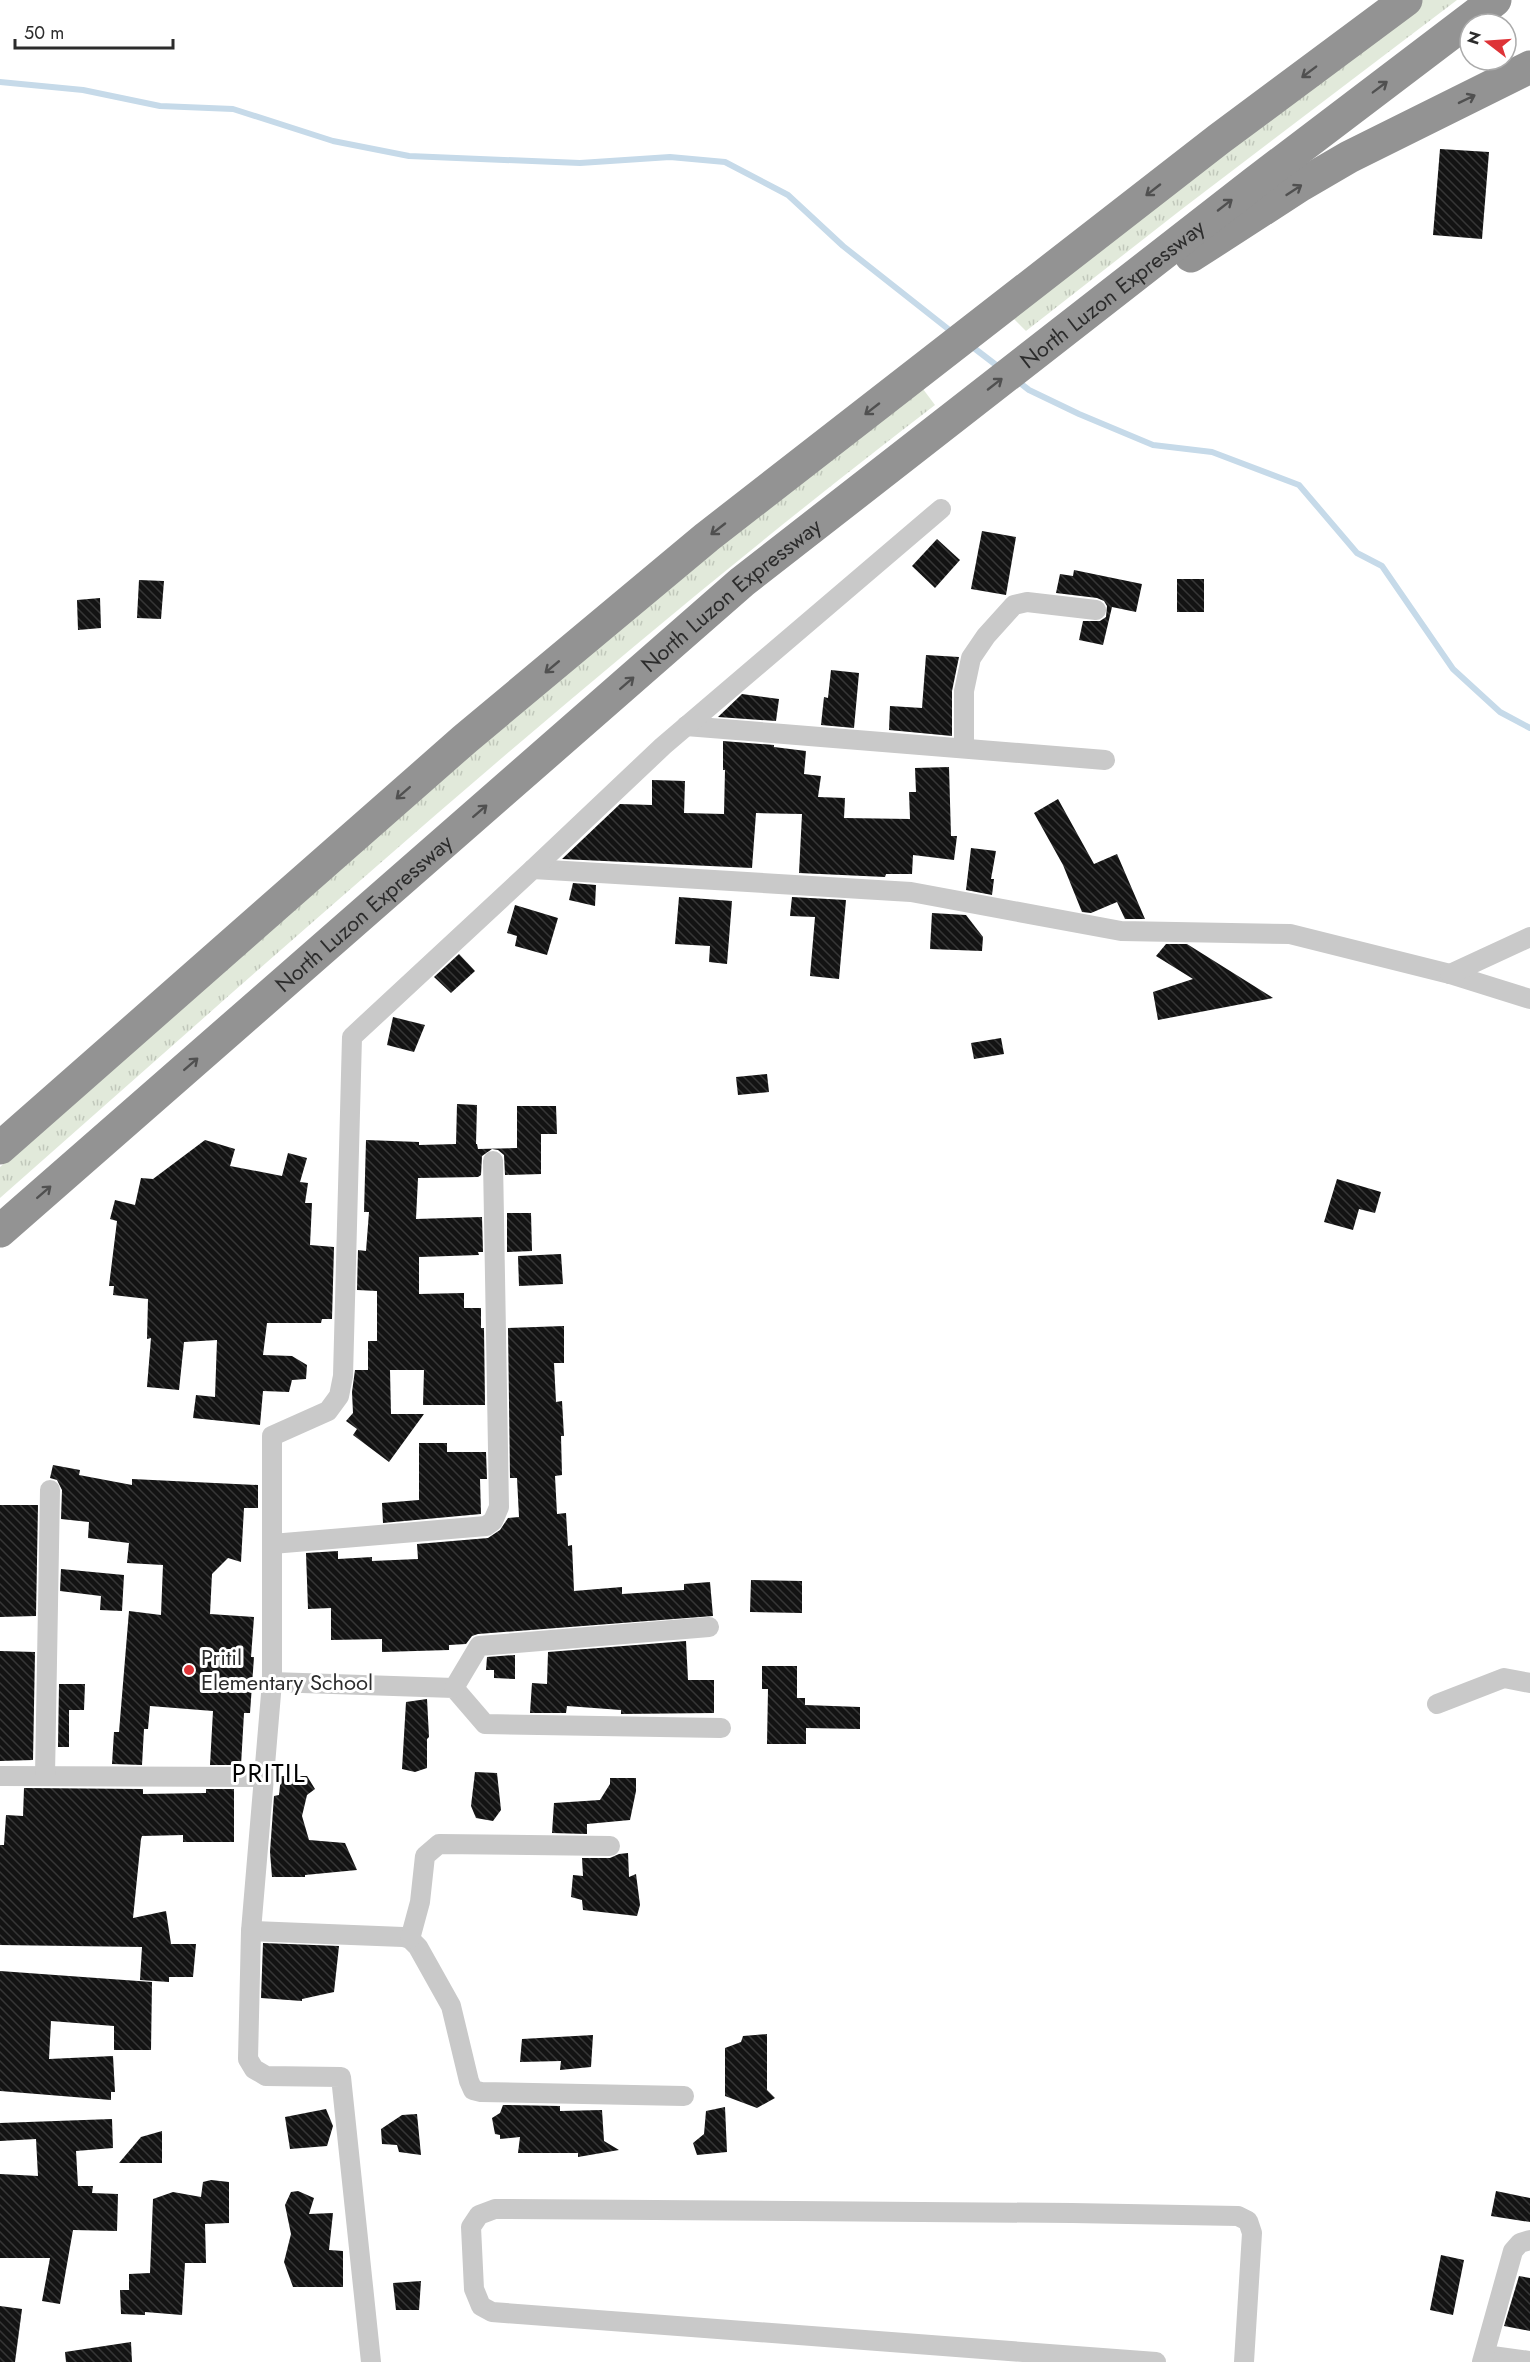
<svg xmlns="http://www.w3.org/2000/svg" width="1530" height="2362" font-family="Jost,sans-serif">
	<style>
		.grass { fill: url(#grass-tufts) }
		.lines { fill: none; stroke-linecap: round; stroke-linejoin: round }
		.stream { stroke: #c6dae9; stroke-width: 6 }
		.building { fill: url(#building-back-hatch) }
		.street { stroke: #c9c9c9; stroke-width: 20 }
		.highway { stroke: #939393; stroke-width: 33 }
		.oneway { stroke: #505050 }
		.poi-dot { fill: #de3337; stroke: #fff; stroke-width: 2 }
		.labels { text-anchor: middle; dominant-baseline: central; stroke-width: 6; stroke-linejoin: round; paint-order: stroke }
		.street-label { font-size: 22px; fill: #2c2c2c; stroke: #fff }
		.poi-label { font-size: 22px; fill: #2c2c2c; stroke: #fff; text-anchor: start }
		.quarter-label { font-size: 26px; letter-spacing: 1.5px; fill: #000; stroke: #fff }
	</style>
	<defs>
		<pattern id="grass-tufts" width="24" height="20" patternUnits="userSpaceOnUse" patternTransform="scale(1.5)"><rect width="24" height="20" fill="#e1e9da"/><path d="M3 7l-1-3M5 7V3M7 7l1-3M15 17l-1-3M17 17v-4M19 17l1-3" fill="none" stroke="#c1c8bb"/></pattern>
		<pattern id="building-back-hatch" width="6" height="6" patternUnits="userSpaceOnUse" patternTransform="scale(1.5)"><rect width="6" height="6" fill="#131313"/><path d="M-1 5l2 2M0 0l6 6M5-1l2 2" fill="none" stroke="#363636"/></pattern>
	</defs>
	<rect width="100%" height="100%" fill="#fff"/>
	<g class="grass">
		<polygon points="1419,0 1457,0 1182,209 1026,331 1012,317"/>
		<path d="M920,385L935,405C610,654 306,928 0,1198V1167L290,909L594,647Z"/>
	</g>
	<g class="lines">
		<g class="stream">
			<polyline points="0,82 83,90 160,106 233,109 333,141 409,156 580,163 670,157 725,162 788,195 843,246 952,332"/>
			<polyline points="970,345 1000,368"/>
			<polyline points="1016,380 1029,390 1079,414 1153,445 1212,452 1299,485 1357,553 1382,566 1453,669 1500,712 1530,728"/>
		</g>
	</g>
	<g class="building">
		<polygon points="1440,149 1489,152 1482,239 1433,235"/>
		<polygon points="982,531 1016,537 1006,595 971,589"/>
		<polygon points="937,539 960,560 935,588 912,566"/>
		<polygon points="1074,570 1142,584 1136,612 1112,607 1103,645 1079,640 1083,621 1100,621 1106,617 1107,606 1104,601 1097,598 1056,593 1060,574 1073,576"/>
		<rect x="1177" y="579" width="27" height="33"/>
		<polygon points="139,580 164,581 161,619 137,618"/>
		<polygon points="100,598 101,628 78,630 77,600"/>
		<polygon points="926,655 959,657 952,691 952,736 889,730 890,706 922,708"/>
		<polygon points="831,670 859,673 854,728 821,725 824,697 828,698"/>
		<polygon points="742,694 779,699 776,721 718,717"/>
		<polygon points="723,741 774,745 774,747 806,751 804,774 821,776 818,797 845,798 844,818 910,819 909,792 916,792 915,768 949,767 951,836 957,836 954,860 913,855 912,874 886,874 885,877 799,873 802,814 756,813 752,868 562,859 620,804 652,805 652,780 685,781 684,813 724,814 725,770 723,770"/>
		<polygon points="1058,799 1094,864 1117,854 1145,919 1125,919 1117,902 1091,913 1082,912 1063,865 1034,813"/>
		<polygon points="971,848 996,851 991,879 994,879 992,895 966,890"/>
		<polygon points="573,883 596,885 595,906 569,900"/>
		<polygon points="679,897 732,901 727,964 709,962 710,946 675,944"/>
		<polygon points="792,897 846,900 839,979 810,976 815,917 790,916"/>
		<polygon points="515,905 558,918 547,955 515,946 517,936 507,933"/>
		<polygon points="932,913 966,915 983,937 982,951 930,949"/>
		<polygon points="1166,944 1187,944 1273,998 1158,1020 1153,992 1193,979 1156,956"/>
		<polygon points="459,954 475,971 451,993 434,977"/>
		<polygon points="393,1017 425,1025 414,1052 387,1045"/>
		<polygon points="1001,1038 1004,1054 974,1059 971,1043"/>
		<polygon points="767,1074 769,1092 738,1095 736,1077"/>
		<polygon points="457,1104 477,1105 476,1144 477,1144 478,1149 517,1148 517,1106 556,1106 557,1134 541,1134 541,1174 505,1175 504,1155 498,1150 492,1149 482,1156 481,1175 478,1177 418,1178 416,1219 482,1217 483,1252 478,1252 479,1255 419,1257 419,1294 464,1293 464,1308 481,1308 481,1328 484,1328 485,1405 423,1405 424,1370 390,1370 391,1414 424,1414 389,1462 353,1435 357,1429 346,1421 353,1413 352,1392 355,1370 368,1370 368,1341 377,1341 377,1291 357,1290 358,1250 366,1251 369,1212 364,1212 366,1140 419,1142 419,1145 456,1144"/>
		<polygon points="205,1140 235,1149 230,1166 282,1176 288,1153 307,1158 300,1182 308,1183 305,1203 312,1203 310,1245 334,1247 332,1319 322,1319 321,1323 267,1323 263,1355 292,1356 307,1365 306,1379 292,1380 289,1392 263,1391 260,1425 193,1418 196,1395 215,1397 217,1340 184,1342 179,1390 147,1387 151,1338 147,1339 148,1299 113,1295 114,1286 109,1286 117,1221 110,1219 115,1200 135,1205 141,1178 153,1179"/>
		<polygon points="1337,1179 1381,1192 1375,1213 1359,1209 1353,1230 1324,1222"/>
		<polygon points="507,1213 531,1213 532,1251 507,1252"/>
		<polygon points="561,1254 563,1284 519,1286 518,1256"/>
		<polygon points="564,1326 564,1363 554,1363 556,1402 562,1401 564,1436 561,1436 562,1475 555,1476 557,1514 566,1513 568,1546 572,1545 574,1591 622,1587 622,1594 684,1590 684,1584 710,1582 713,1616 478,1634 472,1636 466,1644 449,1645 449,1650 382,1652 382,1639 331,1640 331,1608 308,1609 306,1553 338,1551 338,1559 372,1557 372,1561 418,1559 417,1544 488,1538 500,1530 508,1518 519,1517 517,1478 510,1478 508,1328"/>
		<polygon points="419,1443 447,1443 447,1452 486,1452 487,1479 480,1479 481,1514 383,1523 382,1503 419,1500"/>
		<polygon points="53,1465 80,1470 79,1475 132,1485 132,1479 258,1485 258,1508 244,1508 241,1562 228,1558 212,1574 210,1614 254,1617 251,1657 254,1657 250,1713 244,1713 241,1765 210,1765 213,1711 150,1706 148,1729 144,1729 142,1765 112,1764 114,1732 119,1732 129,1611 161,1615 163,1565 127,1563 129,1543 88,1538 89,1522 61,1519 62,1490 57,1480 50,1478"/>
		<polygon points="0,1505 38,1505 36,1616 0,1617"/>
		<polygon points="61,1569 124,1575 122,1611 100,1610 101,1596 60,1591"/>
		<polygon points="751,1580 802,1581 802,1613 750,1612"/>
		<polygon points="686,1641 688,1680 714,1680 714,1713 621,1714 621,1710 567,1706 566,1713 530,1713 532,1683 547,1684 548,1652"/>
		<polygon points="0,1651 35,1652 33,1760 0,1761"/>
		<polygon points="515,1655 515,1679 494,1678 494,1670 486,1670 487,1657"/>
		<polygon points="762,1666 797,1666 797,1698 805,1698 805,1705 860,1707 860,1729 806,1728 806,1744 767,1744 768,1689 762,1689"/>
		<polygon points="59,1684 85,1684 84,1710 69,1710 69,1747 58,1747"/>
		<polygon points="427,1699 429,1737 427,1739 427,1768 415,1772 402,1769 406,1702"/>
		<polygon points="475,1772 497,1773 501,1810 493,1821 476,1818 471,1806"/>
		<polygon points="281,1776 307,1776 315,1789 307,1795 302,1816 309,1840 345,1843 357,1870 305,1875 305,1877 272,1877 270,1852 274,1796 279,1795"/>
		<polygon points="610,1778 636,1778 636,1791 630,1820 587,1824 587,1834 552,1833 554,1803 600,1800 610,1784"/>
		<polygon points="24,1788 143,1789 143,1794 206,1793 206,1789 234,1789 234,1842 183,1842 183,1835 142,1836 141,1839 133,1918 166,1911 171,1944 196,1944 193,1977 169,1977 169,1982 140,1980 142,1947 0,1945 0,1845 4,1845 6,1815 23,1816"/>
		<polygon points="628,1853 629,1877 636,1874 640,1905 637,1916 583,1910 582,1900 571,1897 573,1875 583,1876 582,1858 610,1858 619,1854"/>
		<polygon points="263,1943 339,1946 334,1992 302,1999 302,2001 261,1998"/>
		<polygon points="0,1971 152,1982 151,2050 114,2050 114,2026 51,2021 49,2059 113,2056 115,2092 111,2092 111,2100 0,2091"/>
		<polygon points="767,2034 767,2090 775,2098 757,2108 725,2096 725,2048 741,2042 743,2036"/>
		<polygon points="593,2035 591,2067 560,2070 561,2061 520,2062 522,2039"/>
		<polygon points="503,2105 560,2106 560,2111 602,2110 604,2141 619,2150 578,2157 578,2153 518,2153 520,2137 500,2139 500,2135 495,2134 492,2118 500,2113"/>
		<polygon points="725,2107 727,2152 697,2155 693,2143 704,2134 706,2111"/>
		<polygon points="326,2109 333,2126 327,2146 290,2149 285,2117"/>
		<polygon points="417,2114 421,2155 399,2152 397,2145 382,2144 381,2129 402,2115"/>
		<polygon points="112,2119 113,2148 76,2151 78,2186 93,2186 92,2193 118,2194 117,2231 73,2230 60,2304 42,2301 50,2258 0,2258 0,2174 38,2176 36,2139 0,2141 0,2123"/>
		<polygon points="162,2131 162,2163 119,2163 141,2137"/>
		<polygon points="211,2180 229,2182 229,2223 205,2224 206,2263 185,2263 182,2315 145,2312 145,2315 121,2314 120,2290 129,2290 129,2274 150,2273 153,2199 173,2192 201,2197 203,2182"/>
		<polygon points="298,2191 314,2198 309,2214 333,2213 329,2250 343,2251 343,2287 293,2287 284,2262 291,2234 285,2205 291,2192"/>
		<polygon points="1496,2191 1530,2198 1530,2222 1491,2216"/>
		<polygon points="1441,2255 1464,2260 1453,2315 1430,2310"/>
		<polygon points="1519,2276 1530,2278 1530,2331 1504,2326"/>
		<polygon points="421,2281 419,2310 396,2310 393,2283"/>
		<polygon points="0,2306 22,2309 15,2362 0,2362"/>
		<polygon points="131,2342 132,2362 66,2362 65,2352"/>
	</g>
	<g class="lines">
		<g class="street">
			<polyline points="686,726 1105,760"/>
			<polyline points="964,748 964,691 971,658 986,636 1014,605 1027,602 1096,610"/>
			<polyline points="533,869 911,892 1121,931 1290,934 1450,974 1530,999"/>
			<polyline points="1450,974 1530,937"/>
			<polyline points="272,1544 486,1526 493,1521 499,1507 493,1161"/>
			<polyline points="272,1682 454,1688 485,1724 721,1728"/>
			<polyline points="454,1688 479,1646 709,1627"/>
			<polyline points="1437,1704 1504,1678 1530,1683"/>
			<polyline points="0,1776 264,1777"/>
			<polyline points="45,1776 50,1490"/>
			<polyline points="251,1931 403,1937 410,1939 418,1947 451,2006 469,2081 473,2090 481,2092 684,2096"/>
			<polyline points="410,1939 420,1902 425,1856 439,1844 610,1846"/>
			<polyline points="1485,2355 1530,2361"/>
			<polyline points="371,2362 341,2077 266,2076 254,2069 248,2059 251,1931 272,1682 272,1436 328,1411 339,1396 343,1376 352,1037 533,869 663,746 941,509"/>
			<polyline points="1156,2362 492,2312 481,2306 474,2289 471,2227 479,2215 495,2209 1072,2213 1238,2216 1248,2221 1252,2233 1244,2362"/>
			<polyline points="1482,2362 1513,2251 1520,2243 1530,2240"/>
		</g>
		<g class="highway">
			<polyline points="1191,256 1301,185 1349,157 1530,67"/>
			<polyline points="0,1148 465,739 707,537 1219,139 1406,0"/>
			<path id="s1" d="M0,1231L742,582L1254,183L1495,0"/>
		</g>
	</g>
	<defs><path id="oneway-shaft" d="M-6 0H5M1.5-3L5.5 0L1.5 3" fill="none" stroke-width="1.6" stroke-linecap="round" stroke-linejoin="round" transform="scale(1.5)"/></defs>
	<g class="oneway">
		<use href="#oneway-shaft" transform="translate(1309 72) rotate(143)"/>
		<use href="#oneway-shaft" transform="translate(1380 87) rotate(-37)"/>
		<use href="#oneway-shaft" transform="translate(1467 99) rotate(-26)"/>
		<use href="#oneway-shaft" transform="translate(1153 190) rotate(142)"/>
		<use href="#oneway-shaft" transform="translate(1294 190) rotate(-33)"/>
		<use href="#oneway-shaft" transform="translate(1225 205) rotate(-38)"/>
		<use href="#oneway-shaft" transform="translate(995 384) rotate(-38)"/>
		<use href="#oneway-shaft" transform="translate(872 409) rotate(142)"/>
		<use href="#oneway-shaft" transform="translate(718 529) rotate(142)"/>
		<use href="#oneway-shaft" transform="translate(552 667) rotate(140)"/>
		<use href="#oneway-shaft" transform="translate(627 683) rotate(-41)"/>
		<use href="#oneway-shaft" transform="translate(403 793) rotate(139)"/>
		<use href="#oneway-shaft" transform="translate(480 811) rotate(-41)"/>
		<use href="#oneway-shaft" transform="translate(191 1064) rotate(-41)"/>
		<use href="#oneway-shaft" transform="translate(44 1192) rotate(-41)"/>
	</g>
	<circle class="poi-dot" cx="189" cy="1670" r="6"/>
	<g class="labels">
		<g class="street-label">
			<text stroke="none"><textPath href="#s1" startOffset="1455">North Luzon Expressway</textPath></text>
			<text stroke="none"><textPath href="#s1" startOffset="969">North Luzon Expressway</textPath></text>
			<text stroke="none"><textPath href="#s1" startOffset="483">North Luzon Expressway</textPath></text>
		</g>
		<g class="poi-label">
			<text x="201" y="1657">Pritil<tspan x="201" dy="25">Elementary School</tspan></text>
		</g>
		<g class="quarter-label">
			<text x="269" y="1773">PRITIL</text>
		</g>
	</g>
	<g transform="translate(1488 42) rotate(287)"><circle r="28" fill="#ffffff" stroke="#ababab" stroke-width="1.5"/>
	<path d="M0-4.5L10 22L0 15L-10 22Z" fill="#de3337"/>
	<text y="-9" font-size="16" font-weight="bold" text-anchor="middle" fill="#2c2c2c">N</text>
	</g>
	<path d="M15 39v9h158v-9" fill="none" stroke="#2c2c2c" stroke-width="3"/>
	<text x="24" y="39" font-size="18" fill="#2c2c2c" stroke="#ffffff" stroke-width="4.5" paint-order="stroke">50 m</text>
</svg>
